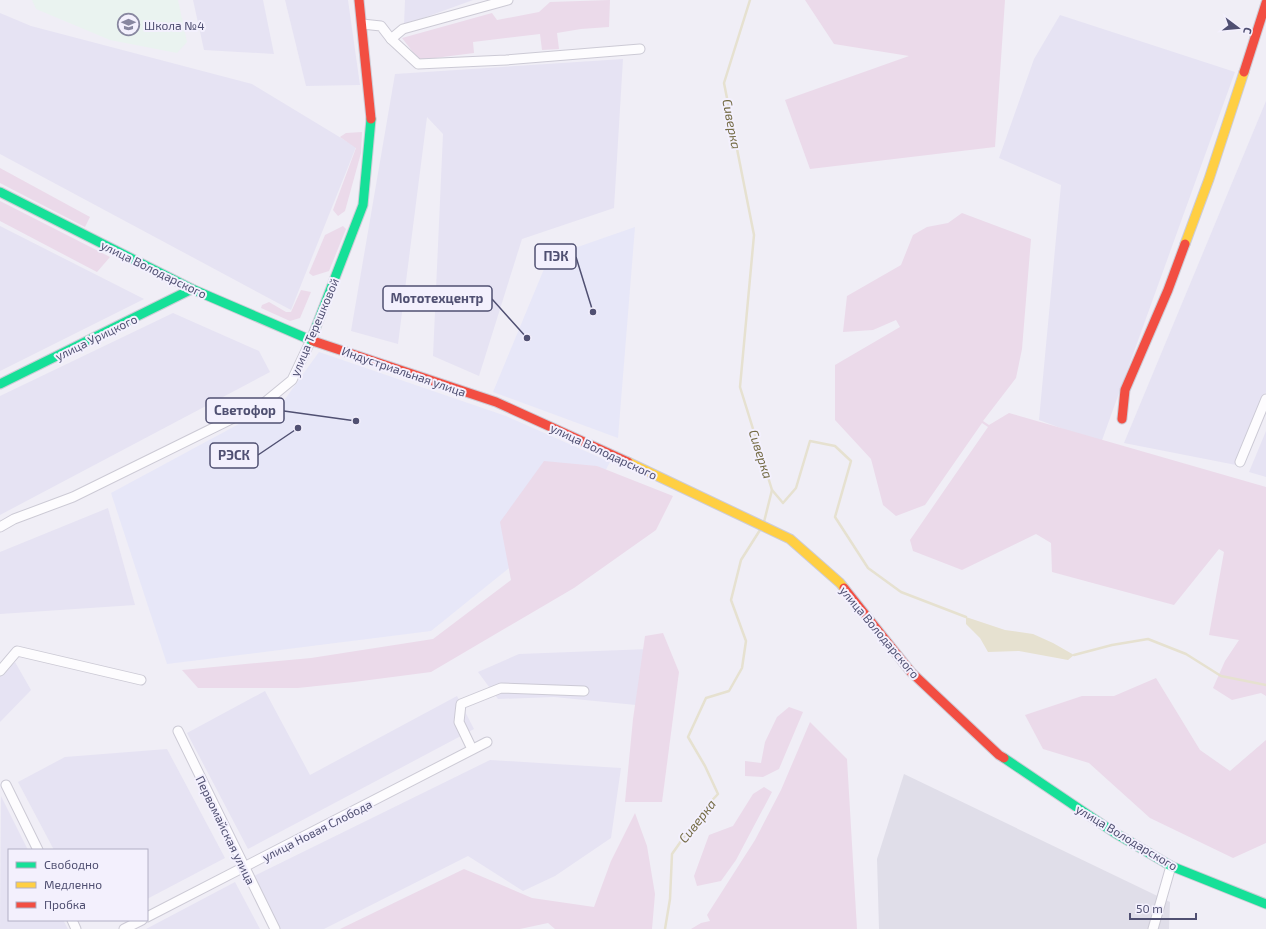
<svg xmlns="http://www.w3.org/2000/svg" width="1266" height="929" font-family="'Exo 2',sans-serif">
	<style>
		.residential { fill: #e6e3f3 }
		.commercial { fill: #e7e7f8 }
		.industrial { fill: #e0dee9 }
		.education { fill: #eaf3f0 }
		.green { fill: #ebdaea }
		.water { fill: #e6e1d0 }
		.lines { fill: none; stroke-linecap: round; stroke-linejoin: round }
		.stream { stroke: #e6e1d0; stroke-width: 2.5 }
		.street-casing { stroke: #cccad5; stroke-width: 11 }
		.fast-casing { stroke: #cdccd6; stroke-width: 11 }
		.slow-casing { stroke: #cdccd6; stroke-width: 11 }
		.jam-casing { stroke: #cdccd6; stroke-width: 11 }
		.street { stroke: #fdfcfe; stroke-width: 9 }
		.fast { stroke: #16e098; stroke-width: 9 }
		.slow { stroke: #ffcf43; stroke-width: 9 }
		.jam { stroke: #f24e42; stroke-width: 9 }
		.labels { text-anchor: middle; dominant-baseline: central; stroke-width: 4; stroke-linejoin: round; paint-order: stroke }
		.poi-label { font-size: 12px; fill: #505072; stroke: #f3f0fd; text-anchor: start }
		.street-label { font-size: 12px; fill: #505072; stroke: #f3f0fd }
		.water-label { font-size: 13px; font-style: italic; fill: #756c46; stroke: #f3f0fd }
		.leader { fill: none; stroke: #505072; stroke-width: 1.5 }
		.callout-dot { fill: #505072; stroke: #f3f0fd; stroke-width: 1.5 }
		.callout { fill: #f3f0fd; stroke: #505072; stroke-width: 1.5 }
		.callout-label { font-size: 13px; text-anchor: middle; font-weight: bold; fill: #505072 }
	</style>
	<rect width="100%" height="100%" fill="#f0eef6"/>
	<g class="residential">
		<polygon points="193,0 263,0 274,54 204,50"/>
		<polygon points="285,0 348,0 360,85 306,86"/>
		<polygon points="405,0 473,0 404,25"/>
		<polygon points="0,13 31,26 252,84 356,147 291,310 0,154"/>
		<polygon points="1060,15 1235,72 1101,443 1039,420 1061,185 999,158 1034,59"/>
		<polygon points="623,59 614,208 522,239 479,376 433,356 443,134 427,117 398,344 351,331 395,74"/>
		<polygon points="1266,101 1266,392 1236,465 1124,443"/>
		<polygon points="0,226 144,299 0,371"/>
		<polygon points="173,313 259,351 270,372 0,515 0,396"/>
		<polygon points="1266,431 1266,477 1249,472"/>
		<polygon points="108,508 135,605 0,614 0,552"/>
		<polygon points="649,649 636,705 554,697 498,699 478,672 519,654"/>
		<polygon points="15,662 31,690 0,722 0,676"/>
		<polygon points="265,691 310,775 457,696 474,729 248,849 187,733"/>
		<polygon points="167,749 225,858 147,899 147,850 54,850 18,782 65,757"/>
		<polygon points="490,760 621,768 611,838 555,876 523,891 468,856 324,929 276,929 252,877"/>
		<polygon points="1,796 28,850 9,850 9,920 63,920 68,929 0,929"/>
		<polygon points="235,882 260,929 146,929"/>
	</g>
	<g class="commercial">
		<polygon points="635,227 618,438 493,392 549,257"/>
		<polygon points="319,352 506,416 610,462 587,505 431,631 167,664 111,493 285,399"/>
	</g>
	<polygon class="industrial" points="904,774 1170,902 1169,929 879,929 877,859"/>
	<polygon class="education" points="32,0 178,0 187,42 177,53 110,40 36,9"/>
	<g class="green">
		<polygon points="610,0 609,27 581,29 557,33 559,49 542,50 540,34 473,42 474,53 419,60 402,38 492,13 497,20 539,12 550,2"/>
		<polygon points="805,0 1005,0 995,147 810,169 785,100 909,56 834,44"/>
		<polygon points="362,132 361,153 345,211 338,216 333,210 356,148 340,137 346,133"/>
		<polygon points="0,168 90,217 85,227 0,183"/>
		<polygon points="0,201 110,257 97,272 0,221"/>
		<polygon points="962,213 1031,239 1022,349 1016,378 983,421 989,425 1009,413 1266,487 1266,696 1261,693 1232,700 1213,688 1225,661 1239,640 1209,635 1224,552 1219,549 1174,605 1052,572 1051,543 1036,534 962,570 913,551 910,540 988,427 982,423 925,505 896,516 883,505 871,459 835,420 835,365 900,327 896,320 873,330 843,332 847,296 901,265 913,235 927,227 948,223"/>
		<polygon points="343,226 346,229 329,271 313,276 309,273 325,235"/>
		<polygon points="301,290 311,292 300,318 290,321 261,308 262,305 269,302 286,312 291,312"/>
		<polygon points="544,461 597,466 673,496 656,530 574,588 431,672 354,682 298,688 198,688 182,670 311,658 433,639 511,580 500,522"/>
		<polygon points="663,633 679,672 662,802 625,802 633,719 645,636"/>
		<polygon points="1156,678 1200,750 1230,771 1266,740 1266,843 1233,858 1150,818 1089,763 1043,749 1025,715 1082,696 1114,696"/>
		<polygon points="789,707 803,712 779,769 763,777 745,776 745,761 761,763 765,742 777,717"/>
		<polygon points="810,722 847,759 857,929 691,929 701,923 710,921 707,915 755,840 781,790"/>
		<polygon points="764,787 772,792 736,860 721,881 697,886 694,876 709,835 733,826 753,794"/>
		<polygon points="635,813 647,846 655,894 652,929 555,929 548,923 520,929 340,929 464,869 532,898 594,907 611,861"/>
	</g>
	<polygon class="water" points="966,617 1005,630 1033,634 1053,643 1074,655 1068,660 1019,651 988,652 980,638 966,624"/>
	<g class="lines">
		<g class="stream">
			<polyline points="750,0 724,83 754,235 740,387 772,490 764,522"/>
			<polyline points="772,490 783,503 796,488 810,441 835,446 851,461 835,517 868,568 901,592 966,617"/>
			<polyline points="1074,655 1112,645 1148,639 1186,654 1221,676 1266,685"/>
			<polyline points="665,929 670,899 672,854 703,810 718,794 705,766 688,737 706,698 729,691 742,668 746,641 731,600 741,560 760,530"/>
		</g>
		<defs>
			<g id="street">
				<polyline points="362,24 381,26 391,39 403,29 508,0"/>
				<polyline points="391,39 418,64 506,60 640,49"/>
				<polyline points="1240,462 1266,399"/>
				<polyline points="0,527 14,519 73,497 264,403 292,380 311,340"/>
				<polyline points="0,671 17,651 141,680"/>
				<polyline points="178,731 275,929"/>
				<polyline points="472,749 459,722 461,704 501,688 584,691"/>
				<polyline points="6,785 38,850"/>
				<polyline points="147,917 487,742"/>
				<polyline points="72,920 76,929"/>
				<polyline points="124,929 142,920"/>
				<polyline points="1153,929 1171,866"/>
			</g>
			<g id="fast">
				<polyline points="0,192 192,289 313,341"/>
				<polyline points="311,340 363,205 371,119"/>
				<polyline points="0,384 192,289"/>
				<polyline points="1004,758 1115,833 1171,866 1266,904"/>
			</g>
			<g id="slow">
				<polyline points="1185,244 1209,179 1244,72"/>
				<polyline points="628,462 790,539 840,583 844,588"/>
			</g>
			<g id="jam">
				<polyline points="359,0 371,119"/>
				<polyline points="1244,72 1266,3"/>
				<polyline points="313,341 496,402 628,462"/>
				<polyline points="1122,419 1125,390 1168,290 1185,244"/>
				<polyline points="844,588 911,672 999,755 1004,758"/>
			</g>
		</defs>
		<use href="#street" class="street-casing"/>
		<use href="#fast" class="fast-casing"/>
		<use href="#slow" class="slow-casing"/>
		<use href="#jam" class="jam-casing"/>
		<use href="#street" class="street"/>
		<use href="#fast" class="fast"/>
		<use href="#slow" class="slow"/>
		<use href="#jam" class="jam"/>
	</g>
	<defs>
		<symbol id="school-ring" viewBox="-11 -11 22 22"><circle r="9.5" fill="#f3f0fd" stroke="#8887a0" stroke-width="1.5"/><path d="M0-5L7-2L0 1L-7-2ZM-4 1L0 2.5L4 1V4Q0 6-4 4Z" fill="#8887a0"/></symbol>
	</defs>
	<g fill-rule="evenodd">
		<use href="#school-ring" x="116" y="12" width="25" height="25"/>
	</g>
	<g class="labels">
		<g class="poi-label">
			<text x="144" y="25">Школа №4</text>
		</g>
		<g class="street-label">
			<text transform="translate(154 269) rotate(26)">улица Володарского</text>
			<text transform="translate(314 327) rotate(-67)">улица Терешковой</text>
			<text transform="translate(96 337) rotate(-26)">улица Урицкого</text>
			<text transform="translate(404 371) rotate(19)">Индустриальная улица</text>
			<text transform="translate(604 451) rotate(25)">улица Володарского</text>
			<text transform="translate(880 632) rotate(50)">улица Володарского</text>
			<text transform="translate(226 830) rotate(64)">Первомайская улица</text>
			<text transform="translate(317 830) rotate(-27)">улица Новая Слобода</text>
			<text transform="translate(1127 837) rotate(31)">улица Володарского</text>
		</g>
		<g class="water-label">
			<text transform="translate(732 124) rotate(79)">Сиверка</text>
			<text transform="translate(761 454) rotate(72)">Сиверка</text>
			<text transform="translate(697 821) rotate(-52)">Сиверка</text>
		</g>
	</g>
	<path class="leader" d="M593 312L576 257M527 338L492 299M356 421L284 411M298 428L258 455"/>
	<g class="callout-dot">
		<circle cx="593" cy="312" r="4"/>
		<circle cx="527" cy="338" r="4"/>
		<circle cx="356" cy="421" r="4"/>
		<circle cx="298" cy="428" r="4"/>
	</g>
	<g class="callout">
		<rect x="535" y="244" width="41" height="25" rx="4"/>
		<rect x="383" y="286" width="109" height="25" rx="4"/>
		<rect x="206" y="398" width="78" height="25" rx="4"/>
		<rect x="210" y="443" width="48" height="25" rx="4"/>
	</g>
	<g class="callout-label">
		<text x="556" y="261">ПЭК</text>
		<text x="437" y="303">Мототехцентр</text>
		<text x="245" y="415">Светофор</text>
		<text x="234" y="460">РЭСК</text>
	</g>
	<rect x="8" y="849" width="140" height="72" fill="#f3f0fd" stroke="#b2b0c5"/>
	<rect x="16" y="862" width="20" height="6" fill="#16e098" stroke="#b2b0c5"/>
	<text x="44" y="869" font-size="12" fill="#505072">Свободно</text>
	<rect x="16" y="882" width="20" height="6" fill="#ffcf43" stroke="#b2b0c5"/>
	<text x="44" y="889" font-size="12" fill="#505072">Медленно</text>
	<rect x="16" y="902" width="20" height="6" fill="#f24e42" stroke="#b2b0c5"/>
	<text x="44" y="909" font-size="12" fill="#505072">Пробка</text>
	<g transform="translate(1238 28) rotate(106)" stroke="#f3f0fd" stroke-width="3" paint-order="stroke">
	<path d="M0-3L7 15L0 10L-7 15Z" fill="#505072"/>
	<text y="-6" font-size="11" font-weight="bold" text-anchor="middle" fill="#505072">С</text>
	</g>
	<path d="M1130 913v6h66v-6" fill="none" stroke="#505072" stroke-width="2"/>
	<text x="1136" y="913" font-size="12" fill="#505072" stroke="#f3f0fd" stroke-width="3" paint-order="stroke">50 m</text>
</svg>
